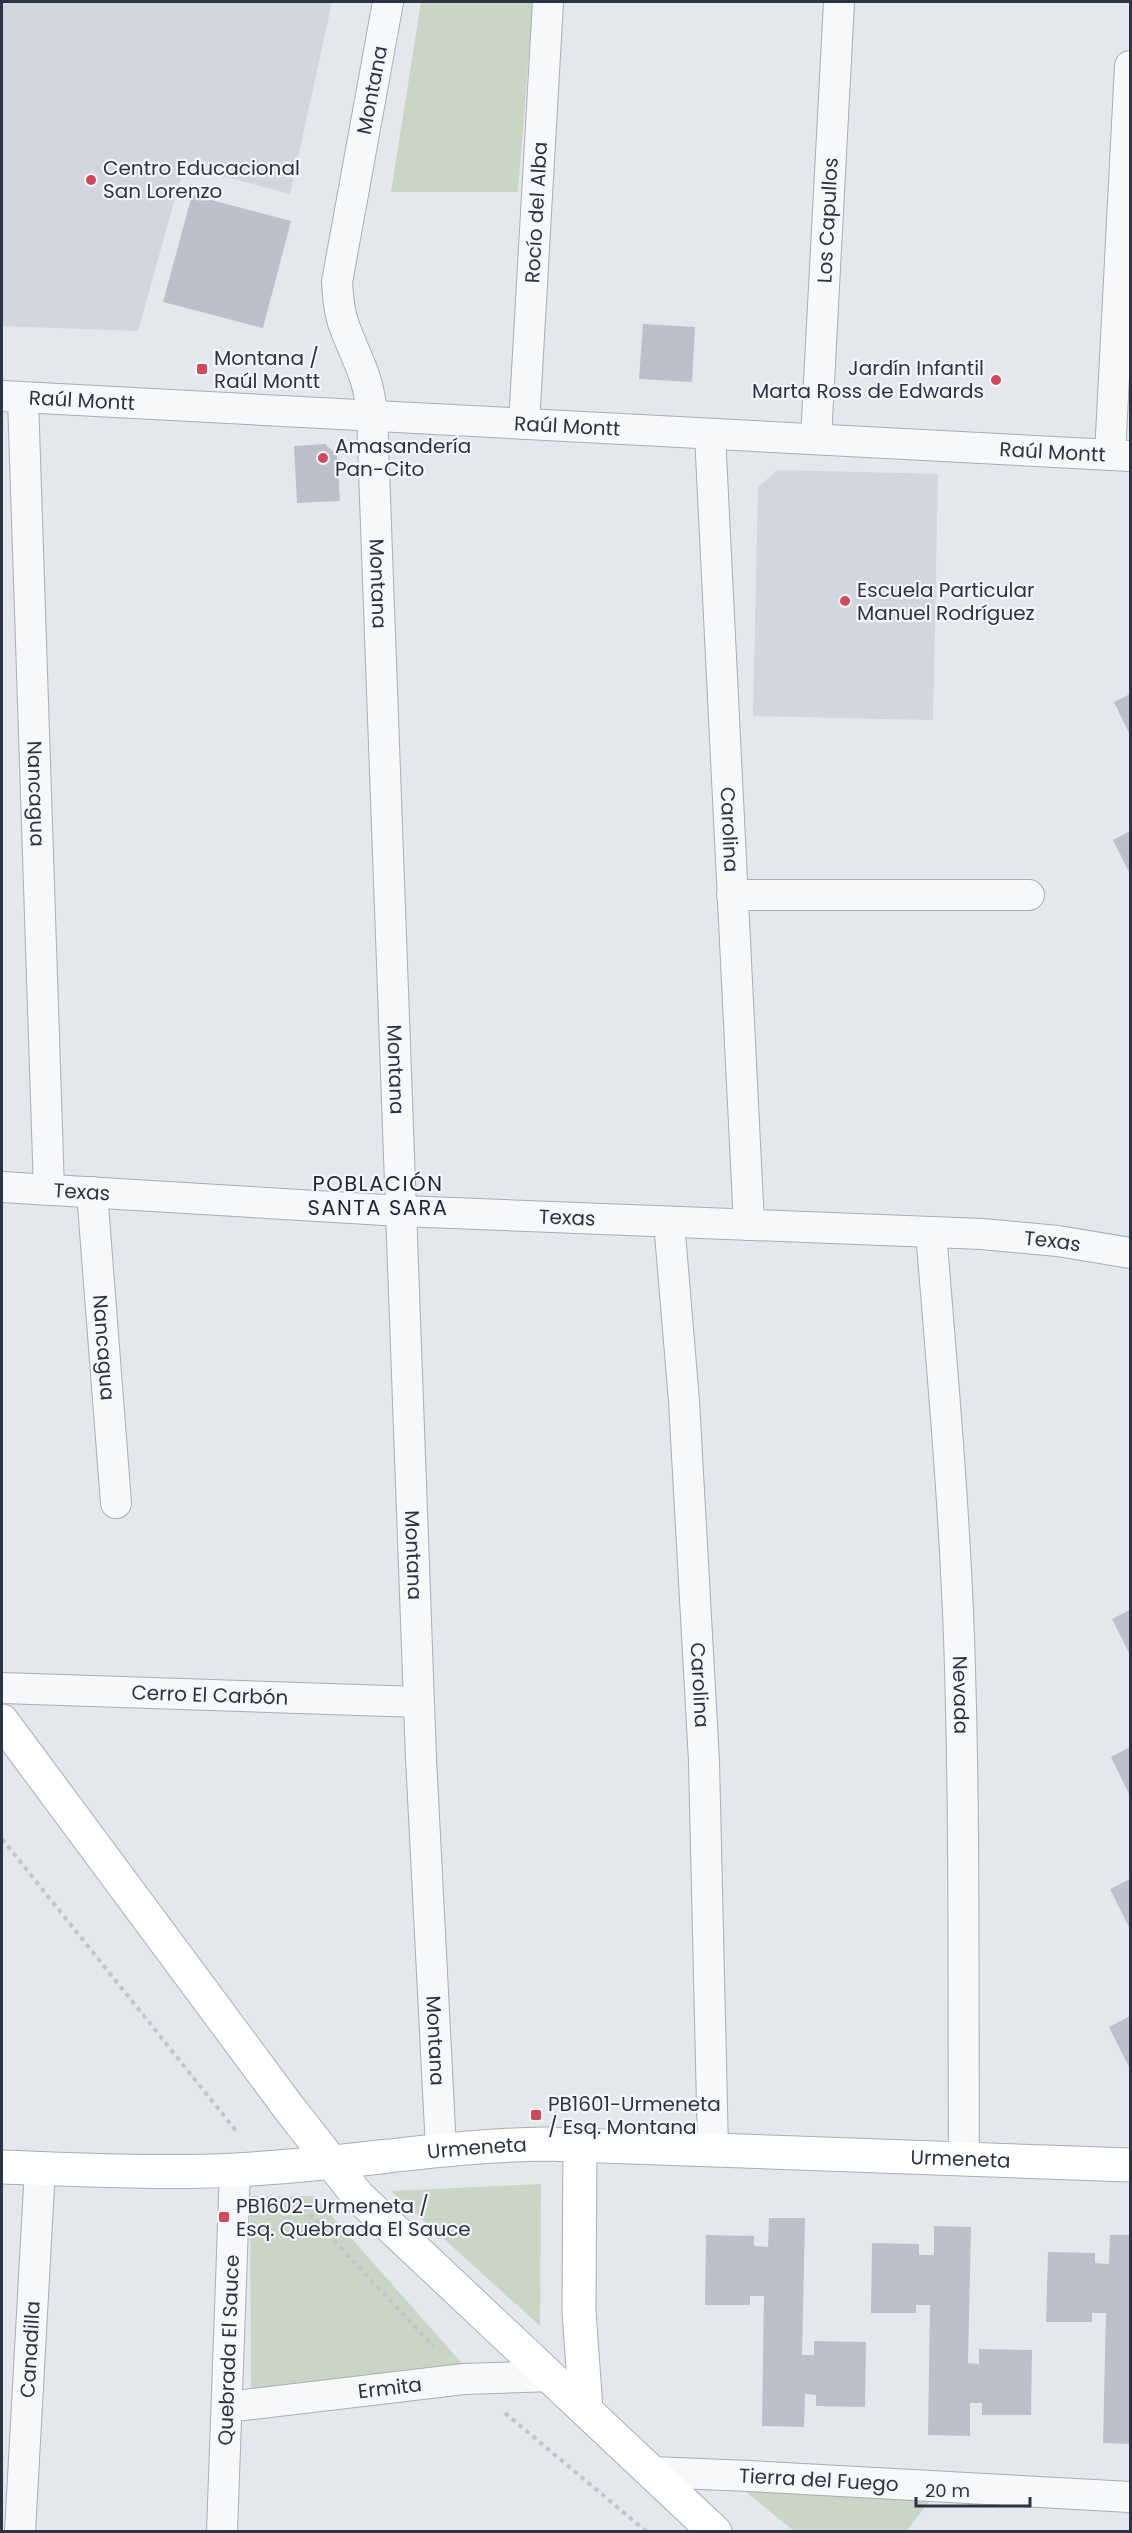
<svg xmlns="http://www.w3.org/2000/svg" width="1132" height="2533" font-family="Poppins,sans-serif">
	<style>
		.built { fill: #d2d6de }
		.green { fill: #c9d6c5 }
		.building { fill: #bbc0ca }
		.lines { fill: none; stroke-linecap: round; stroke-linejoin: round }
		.street-casing { stroke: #a9aeb7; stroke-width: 32 }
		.secondary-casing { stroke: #a9aeb7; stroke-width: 35 }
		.path { stroke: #c2c5cb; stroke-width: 4; stroke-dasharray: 4.5 4.5; stroke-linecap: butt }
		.street { stroke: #f7f8fa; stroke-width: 30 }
		.secondary { stroke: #fff; stroke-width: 33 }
		.poi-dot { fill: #d1495b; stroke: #f4f6f9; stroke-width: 2 }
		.labels { text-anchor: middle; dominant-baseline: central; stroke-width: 4.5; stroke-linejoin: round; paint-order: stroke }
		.street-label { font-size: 20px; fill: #2b3445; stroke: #f4f6f9 }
		.poi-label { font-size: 20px; fill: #2b3445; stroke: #f4f6f9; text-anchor: start }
		.neighbourhood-label { font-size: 21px; letter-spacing: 1.5px; fill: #1d2536; stroke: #f4f6f9 }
	</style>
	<rect width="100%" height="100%" fill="#e4e7ec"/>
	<g class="built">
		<polygon points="2,2 332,2 290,194 184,166 138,331 2,326"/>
		<polygon points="778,470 938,474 933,720 753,716 758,487"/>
	</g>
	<g class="green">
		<polygon points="421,2 533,2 518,192 391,192"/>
		<polygon points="541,2184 540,2326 391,2191"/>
		<polygon points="250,2196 314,2196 467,2369 251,2391"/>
		<polygon points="744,2490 930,2501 906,2531 794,2531"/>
	</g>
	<g class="building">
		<polygon points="192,195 291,221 263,328 163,302"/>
		<polygon points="643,324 695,327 692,382 639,379"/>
		<polygon points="325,444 337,455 340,501 297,503 294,446"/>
		<polygon points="1130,694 1130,735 1114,702"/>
		<polygon points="1130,831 1130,874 1113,840"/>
		<polygon points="1130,1610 1130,1655 1112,1619"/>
		<polygon points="1130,1747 1130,1796 1111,1757"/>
		<polygon points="1130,1879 1130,1929 1110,1889"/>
		<polygon points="1130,2016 1130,2069 1109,2027"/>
		<polygon points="769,2218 805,2218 802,2355 814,2355 814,2341 866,2342 865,2407 816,2406 816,2395 805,2394 804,2427 762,2426 764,2296 750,2296 750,2305 705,2305 706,2235 754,2236 754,2246 768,2247"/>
		<polygon points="934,2226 971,2227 968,2363 979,2364 979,2349 1032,2350 1031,2415 982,2415 982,2403 970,2403 970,2436 928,2435 930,2305 916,2305 916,2313 871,2313 872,2243 919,2244 919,2255 934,2255"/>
		<polygon points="1110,2235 1130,2235 1130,2444 1103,2443 1106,2313 1092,2313 1092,2322 1046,2322 1048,2252 1095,2253 1095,2263 1109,2264"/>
	</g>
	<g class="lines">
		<defs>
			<g id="street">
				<path id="s1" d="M388,2L337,282C338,297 339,313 345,328C358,363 369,376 372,416L421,1758L441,2149"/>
				<path id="s2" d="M2,396L1130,456"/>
				<path id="s3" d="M23,398L49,1190"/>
				<path id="s4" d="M524,424L548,2"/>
				<path id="s5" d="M710,434L749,1225"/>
				<path id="s6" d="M816,439L839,2"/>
				<polyline points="1110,455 1130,66"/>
				<polyline points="732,895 1029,895"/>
				<path id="s7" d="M2,1187L401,1211L982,1234L1058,1241L1130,1253"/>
				<path id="s8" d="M92,1192L116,1503"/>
				<path id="s9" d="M669,1222L684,1401L704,1761L713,2149"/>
				<path id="s10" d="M931,1232C942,1367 954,1501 959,1637C965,1810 963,1985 964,2159"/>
				<path id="s11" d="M2,1688L418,1702"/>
				<path id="s12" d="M227,2407L464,2379L551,2376"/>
				<path id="s13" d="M653,2472L749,2476L1130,2497"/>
				<path id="s14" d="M20,2532L40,2168"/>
				<path id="s15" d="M222,2532L235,2170"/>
			</g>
			<g id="secondary">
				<polyline points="2,1721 289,2108 358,2196 715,2532"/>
				<polyline points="580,2144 579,2312 586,2409"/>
				<path id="s16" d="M2,2167C90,2170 177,2175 265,2168C359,2162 452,2145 546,2144L1130,2165"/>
			</g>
		</defs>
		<use href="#street" class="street-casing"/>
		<use href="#secondary" class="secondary-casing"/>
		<g class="path">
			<polyline points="2,1839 237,2132"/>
			<polyline points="297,2201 434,2347"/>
			<polyline points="505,2413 647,2532"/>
		</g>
		<use href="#street" class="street"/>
		<use href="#secondary" class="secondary"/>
	</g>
	<g class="poi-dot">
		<circle cx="91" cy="180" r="6"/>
		<rect x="196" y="363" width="12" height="12" rx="3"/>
		<circle cx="996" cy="380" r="6"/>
		<circle cx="323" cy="458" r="6"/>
		<circle cx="845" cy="601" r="6"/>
		<rect x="530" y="2109" width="12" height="12" rx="3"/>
		<rect x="218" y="2211" width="12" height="12" rx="3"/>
	</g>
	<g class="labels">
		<g class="street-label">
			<text transform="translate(372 90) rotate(-79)">Montana</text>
			<text stroke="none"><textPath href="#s4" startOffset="212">Rocío del Alba</textPath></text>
			<text stroke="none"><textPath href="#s6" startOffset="219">Los Capullos</textPath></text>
			<text stroke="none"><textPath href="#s2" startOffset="80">Raúl Montt</textPath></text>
			<text stroke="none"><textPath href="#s2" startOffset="566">Raúl Montt</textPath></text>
			<text stroke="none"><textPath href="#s2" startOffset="1052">Raúl Montt</textPath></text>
			<text stroke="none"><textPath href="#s1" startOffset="592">Montana</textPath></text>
			<text stroke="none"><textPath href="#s3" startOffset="396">Nancagua</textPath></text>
			<text stroke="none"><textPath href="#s5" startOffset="396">Carolina</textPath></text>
			<text stroke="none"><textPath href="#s1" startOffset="1078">Montana</textPath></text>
			<text stroke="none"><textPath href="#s7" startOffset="80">Texas</textPath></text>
			<text stroke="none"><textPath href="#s7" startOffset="566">Texas</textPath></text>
			<text stroke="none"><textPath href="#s7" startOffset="1052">Texas</textPath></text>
			<text stroke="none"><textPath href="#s8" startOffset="156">Nancagua</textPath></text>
			<text stroke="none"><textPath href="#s1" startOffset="1564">Montana</textPath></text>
			<text stroke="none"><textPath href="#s9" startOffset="464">Carolina</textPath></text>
			<text stroke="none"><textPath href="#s11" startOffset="208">Cerro El Carbón</textPath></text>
			<text stroke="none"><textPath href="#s10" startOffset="464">Nevada</textPath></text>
			<text stroke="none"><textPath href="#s1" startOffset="2050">Montana</textPath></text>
			<text stroke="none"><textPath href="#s16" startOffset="476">Urmeneta</textPath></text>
			<text stroke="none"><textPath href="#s16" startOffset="960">Urmeneta</textPath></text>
			<text stroke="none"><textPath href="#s14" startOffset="183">Canadilla</textPath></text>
			<text stroke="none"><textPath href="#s15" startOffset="182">Quebrada El Sauce</textPath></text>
			<text stroke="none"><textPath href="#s12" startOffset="164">Ermita</textPath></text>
			<text stroke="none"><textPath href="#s13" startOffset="166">Tierra del Fuego</textPath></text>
		</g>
		<g class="poi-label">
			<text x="103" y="168">Centro Educacional<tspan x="103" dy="23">San Lorenzo</tspan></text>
			<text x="214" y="358">Montana /<tspan x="214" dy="23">Raúl Montt</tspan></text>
			<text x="984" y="368" text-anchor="end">Jardín Infantil<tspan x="984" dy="23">Marta Ross de Edwards</tspan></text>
			<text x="335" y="446">Amasandería<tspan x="335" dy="23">Pan-Cito</tspan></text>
			<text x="857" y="590">Escuela Particular<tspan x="857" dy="23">Manuel Rodríguez</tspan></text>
			<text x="548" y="2104">PB1601-Urmeneta<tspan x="548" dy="23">/ Esq. Montana</tspan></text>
			<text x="236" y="2206">PB1602-Urmeneta /<tspan x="236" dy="23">Esq. Quebrada El Sauce</tspan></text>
		</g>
		<g class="neighbourhood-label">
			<text x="378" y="1183">POBLACIÓN<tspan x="378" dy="24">SANTA SARA</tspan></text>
		</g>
	</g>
	<rect width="1132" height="2533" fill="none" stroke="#2b3445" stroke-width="6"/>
	<path d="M916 2497v9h114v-9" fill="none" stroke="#2b3445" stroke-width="3"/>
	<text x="925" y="2497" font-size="18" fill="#2b3445" stroke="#f4f6f9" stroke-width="4.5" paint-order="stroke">20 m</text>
</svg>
